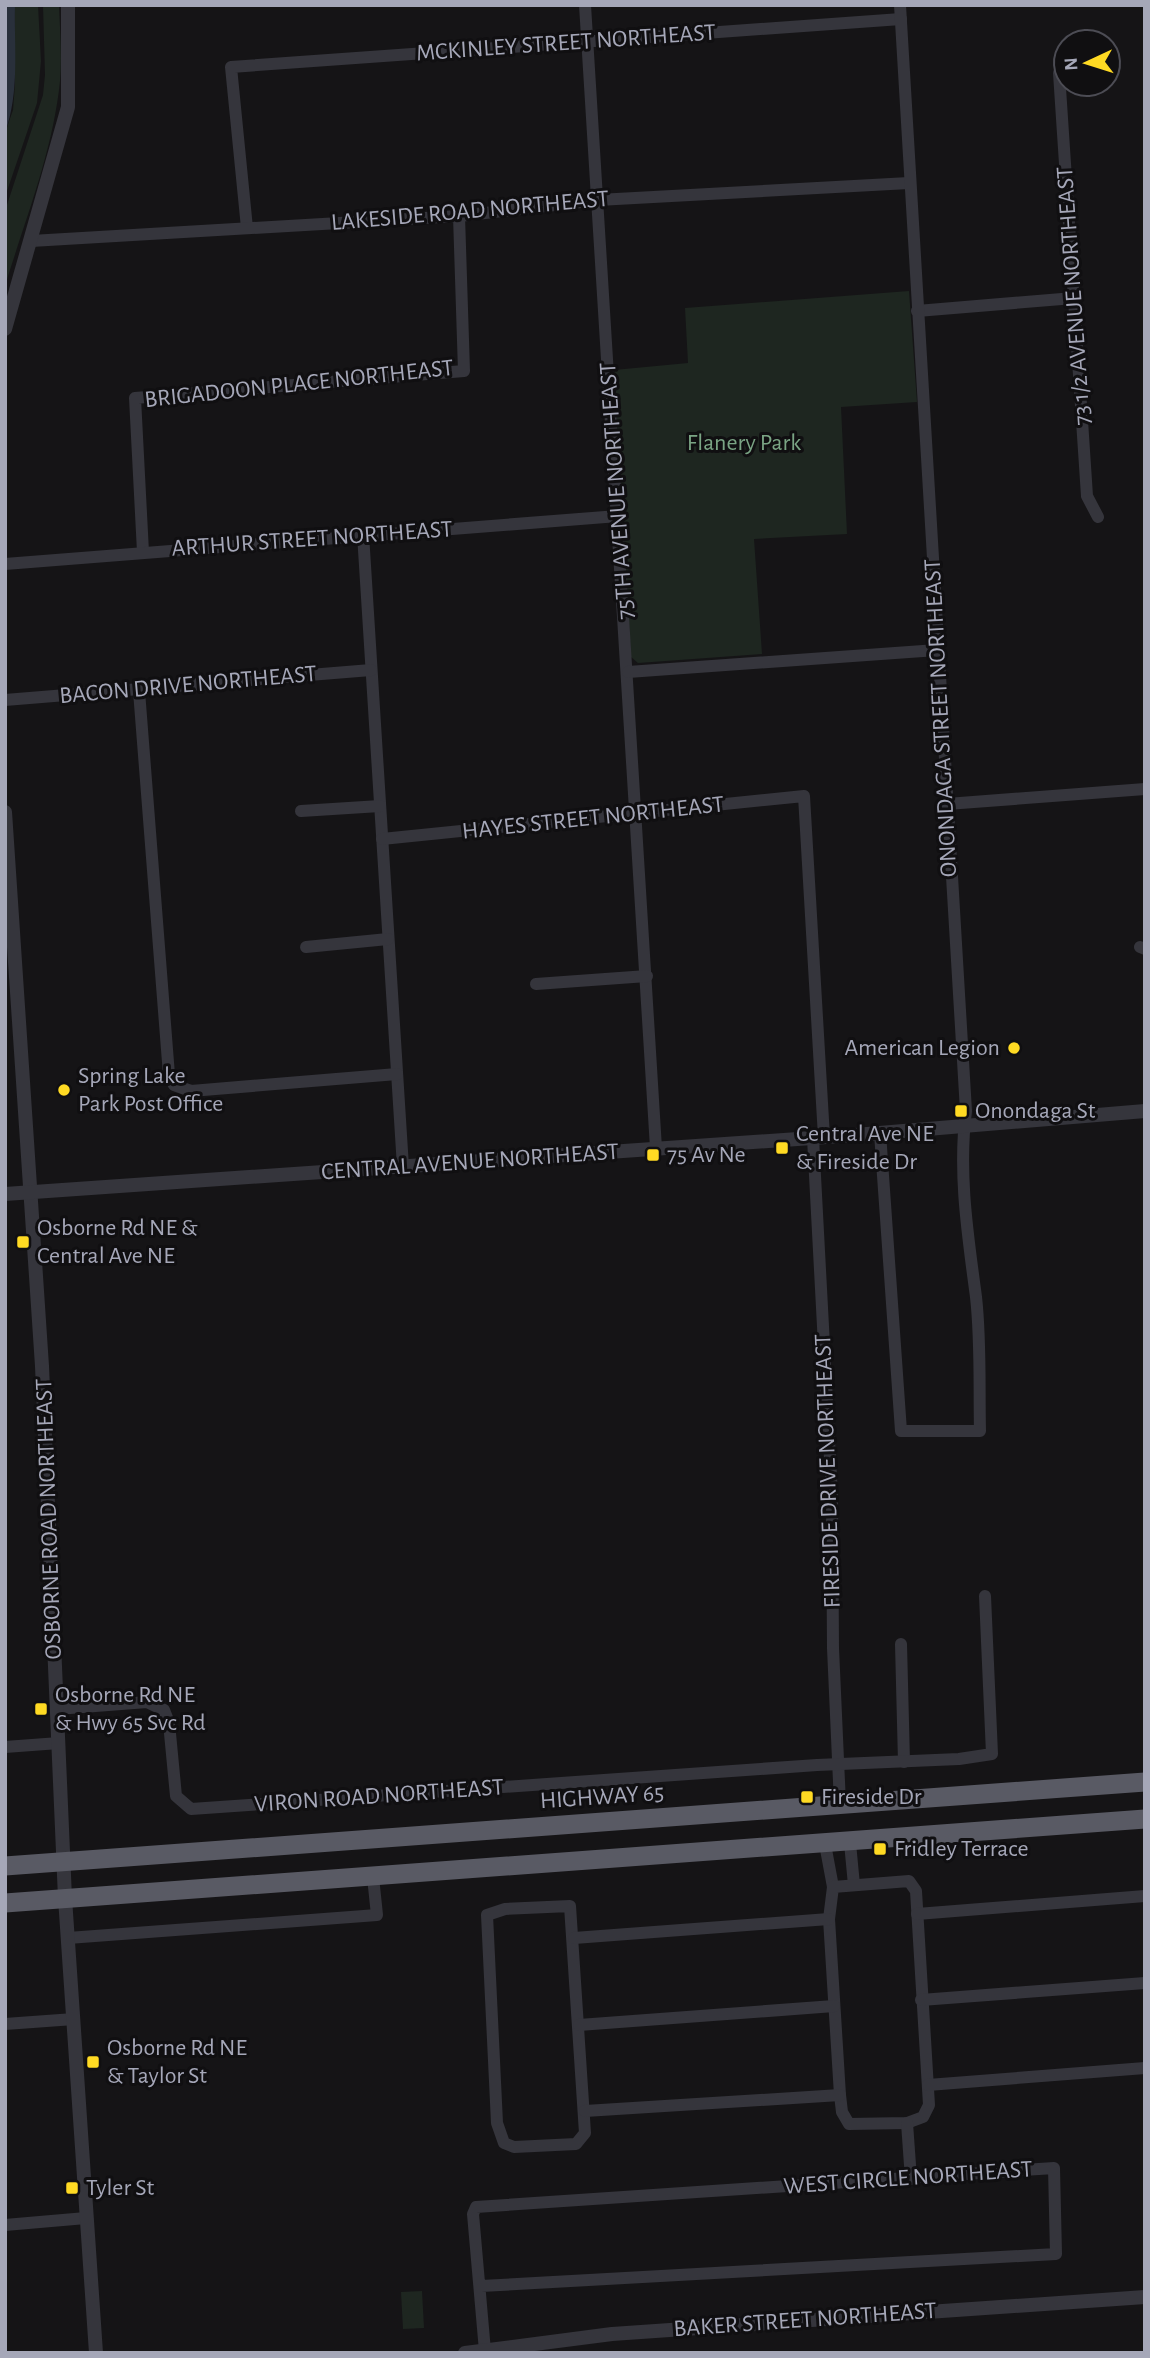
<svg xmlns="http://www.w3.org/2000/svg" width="1150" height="2358" font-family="'Alegreya Sans',sans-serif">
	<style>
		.green { fill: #1e2620 }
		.water { fill: #29303b }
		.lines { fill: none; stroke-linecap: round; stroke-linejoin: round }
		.minor { stroke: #35353c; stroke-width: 12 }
		.tertiary { stroke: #35353c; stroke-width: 14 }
		.trunk { stroke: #595a64; stroke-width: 19 }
		.poi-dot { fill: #ffda23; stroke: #100f11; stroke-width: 2.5 }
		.labels { text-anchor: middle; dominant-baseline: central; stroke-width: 6; stroke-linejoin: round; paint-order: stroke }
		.street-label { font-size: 24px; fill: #a5a7b8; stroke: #100f11 }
		.park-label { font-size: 24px; fill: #7aa484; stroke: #100f11 }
		.poi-label { font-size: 24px; fill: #a5a7b8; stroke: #100f11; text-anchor: start }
	</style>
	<rect width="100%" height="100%" fill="#151416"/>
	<g class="green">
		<polygon points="15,5 38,5 41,61 37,103 5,197 5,133 13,110 15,84"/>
		<path d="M43,5H59C60,31 62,56 60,81C53,151 25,220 5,286V211L43,95L45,75Z"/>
		<polygon points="909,291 917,402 841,407 847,534 754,539 762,654 638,663 631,657 614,370 688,363 685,308"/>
		<polygon points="422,2291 424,2328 403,2329 401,2292"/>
	</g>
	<path class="water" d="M5,5H15C14,49 20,91 5,133Z"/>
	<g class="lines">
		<g class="minor">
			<polyline points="585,5 656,1148"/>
			<polyline points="1059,73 1087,496 1098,517"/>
			<polyline points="247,228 231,67 901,19"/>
			<polyline points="31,241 459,216 598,200 909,183"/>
			<polyline points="917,311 1074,298"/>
			<polyline points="363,534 403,1167"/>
			<polyline points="143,552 135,398 464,371 459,216"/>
			<polyline points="5,564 618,516"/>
			<polyline points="628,672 937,650"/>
			<polyline points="139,691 169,1075 174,1085 191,1091 397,1074"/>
			<polyline points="5,700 371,670"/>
			<polyline points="947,804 1145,789"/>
			<polyline points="301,811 380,806"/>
			<polyline points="382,839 804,796 824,1137"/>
			<polyline points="306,947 388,939"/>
			<polyline points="1140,947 1145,949"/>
			<polyline points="536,984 647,976"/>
			<path d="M880,1133L901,1431H980C979,1387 981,1341 976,1297C968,1236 958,1174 966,1111L900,5"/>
			<polyline points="813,1138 832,1496 833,1648 840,1804"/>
			<polyline points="901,1644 904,1762"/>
			<polyline points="57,1709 147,1702 164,1710 169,1723 176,1796 191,1809 817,1765 959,1759 992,1754 985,1596"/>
			<polyline points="5,1747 59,1743"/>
			<polyline points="850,1843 854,1885"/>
			<polyline points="825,1844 833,1887"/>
			<polygon points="909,1881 916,1891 929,2105 923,2117 907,2123 849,2124 842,2112 840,2095 829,1919 833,1887"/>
			<polygon points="570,1906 585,2133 576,2144 514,2147 504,2143 497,2123 487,1915 505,1909"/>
			<polyline points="917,1914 1145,1896"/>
			<polyline points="68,1938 377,1915 373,1877"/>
			<polyline points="574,1938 829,1919"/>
			<polyline points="921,2000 1145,1983"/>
			<polyline points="5,2024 74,2019"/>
			<polyline points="579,2025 834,2006"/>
			<polyline points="928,2085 1145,2068"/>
			<polyline points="585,2111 840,2095"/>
			<polyline points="907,2123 911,2179"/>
			<polyline points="5,2225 86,2218"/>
			<polyline points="481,2286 1056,2254 1054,2168 476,2207 473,2214 485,2351"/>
		</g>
		<g class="tertiary">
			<polyline points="5,329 68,107 68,5"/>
			<polyline points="5,812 42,1366 65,1898 96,2353"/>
			<polyline points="5,1194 855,1135 1145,1111"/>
			<polyline points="465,2353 612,2334 1145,2297"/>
		</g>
		<g class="trunk">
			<polyline points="5,1866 1145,1782"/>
			<polyline points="5,1903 1145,1819"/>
		</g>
	</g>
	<g class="poi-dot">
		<circle cx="1014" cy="1048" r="7"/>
		<circle cx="64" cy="1090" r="7"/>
		<rect x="954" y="1104" width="14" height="14" rx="3.5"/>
		<rect x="775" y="1141" width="14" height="14" rx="3.5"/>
		<rect x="646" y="1148" width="14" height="14" rx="3.5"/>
		<rect x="16" y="1235" width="14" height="14" rx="3.5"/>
		<rect x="34" y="1702" width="14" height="14" rx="3.5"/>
		<rect x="800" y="1790" width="14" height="14" rx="3.5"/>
		<rect x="873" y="1842" width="14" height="14" rx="3.5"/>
		<rect x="86" y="2055" width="14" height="14" rx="3.5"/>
		<rect x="65" y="2181" width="14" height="14" rx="3.5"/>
	</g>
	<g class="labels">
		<g class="street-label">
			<text transform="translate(566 43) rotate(-4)">MCKINLEY STREET NORTHEAST</text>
			<text transform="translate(470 211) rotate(-5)">LAKESIDE ROAD NORTHEAST</text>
			<text transform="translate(1074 296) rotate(-94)">73 1/2 AVENUE NORTHEAST</text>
			<text transform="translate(299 384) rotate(-6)">BRIGADOON PLACE NORTHEAST</text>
			<text transform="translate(617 491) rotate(-94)">75TH AVENUE NORTHEAST</text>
			<text transform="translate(312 539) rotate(-4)">ARTHUR STREET NORTHEAST</text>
			<text transform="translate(188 685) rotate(-5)">BACON DRIVE NORTHEAST</text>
			<text transform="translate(941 718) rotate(-93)">ONONDAGA STREET NORTHEAST</text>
			<text transform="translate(593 818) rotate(-6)">HAYES STREET NORTHEAST</text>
			<text transform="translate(470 1162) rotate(-4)">CENTRAL AVENUE NORTHEAST</text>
			<text transform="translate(828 1471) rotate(-92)">FIRESIDE DRIVE NORTHEAST</text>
			<text transform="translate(49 1519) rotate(-92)">OSBORNE ROAD NORTHEAST</text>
			<text transform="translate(379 1796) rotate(-4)">VIRON ROAD NORTHEAST</text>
			<text transform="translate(602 1797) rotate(-4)">HIGHWAY 65</text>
			<text transform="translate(908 2178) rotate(-4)">WEST CIRCLE NORTHEAST</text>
			<text transform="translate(805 2320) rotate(-4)">BAKER STREET NORTHEAST</text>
		</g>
		<g class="park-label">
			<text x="744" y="443">Flanery Park</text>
		</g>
		<g class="poi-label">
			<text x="1000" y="1048" text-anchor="end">American Legion</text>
			<text x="78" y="1076">Spring Lake<tspan x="78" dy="28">Park Post Office</tspan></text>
			<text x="975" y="1111">Onondaga St</text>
			<text x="796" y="1134">Central Ave NE<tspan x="796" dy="28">&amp; Fireside Dr</tspan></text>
			<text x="667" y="1155">75 Av Ne</text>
			<text x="37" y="1228">Osborne Rd NE &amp;<tspan x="37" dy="28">Central Ave NE</tspan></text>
			<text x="55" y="1695">Osborne Rd NE<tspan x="55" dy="28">&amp; Hwy 65 Svc Rd</tspan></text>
			<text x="821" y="1797">Fireside Dr</text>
			<text x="894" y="1849">Fridley Terrace</text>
			<text x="107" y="2048">Osborne Rd NE<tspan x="107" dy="28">&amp; Taylor St</tspan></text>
			<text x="86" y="2188">Tyler St</text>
		</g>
	</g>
	<rect width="1150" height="2358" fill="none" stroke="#a5a7b8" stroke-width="14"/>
	<g transform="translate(1087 63) rotate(266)"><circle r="33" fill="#100f11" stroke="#4c4c54" stroke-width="2"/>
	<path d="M0-5L12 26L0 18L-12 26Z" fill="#ffda23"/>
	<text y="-10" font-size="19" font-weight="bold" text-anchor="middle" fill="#a5a7b8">N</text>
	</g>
</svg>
